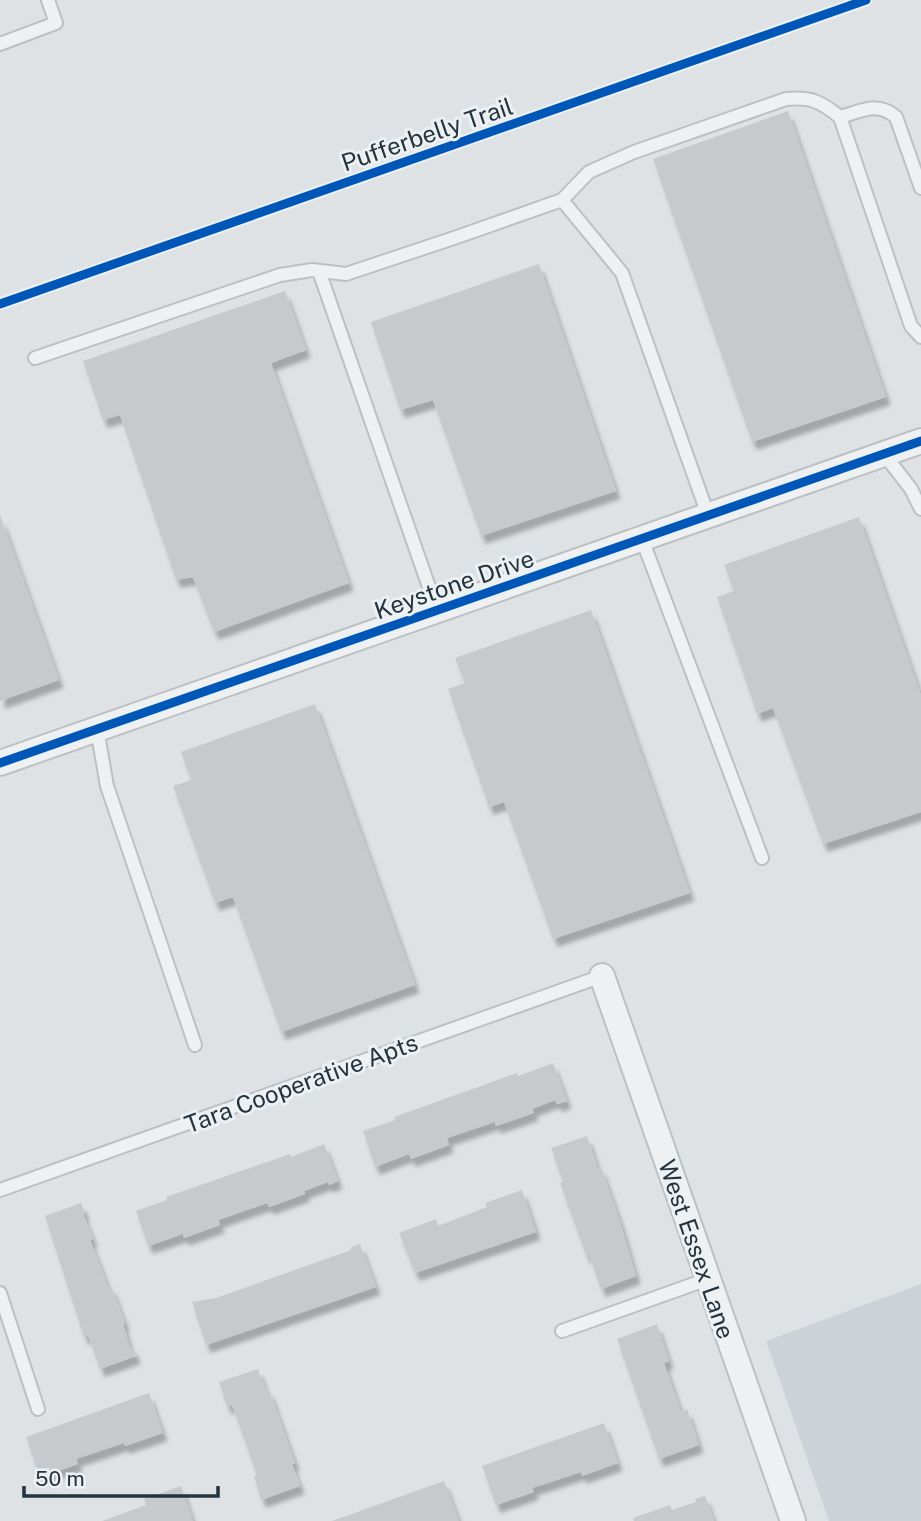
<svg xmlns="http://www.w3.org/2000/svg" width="921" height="1521" font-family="'Public Sans',sans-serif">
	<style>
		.built { fill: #cdd2d8 }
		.building { fill: #c7cacd; filter: url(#shadow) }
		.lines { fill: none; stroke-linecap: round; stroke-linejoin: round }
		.lane-casing { stroke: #bdc0c3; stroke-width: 16 }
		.street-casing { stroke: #bdc0c3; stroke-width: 28 }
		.lane { stroke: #eef0f1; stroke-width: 12 }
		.street { stroke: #eef0f1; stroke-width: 24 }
		.cycleway-casing { stroke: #ecf1f4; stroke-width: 13 }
		.cycleway { stroke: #0057b8; stroke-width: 9 }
		.labels { text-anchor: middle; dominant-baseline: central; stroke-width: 6; stroke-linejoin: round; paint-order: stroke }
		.street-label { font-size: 24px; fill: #26333d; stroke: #ecf1f4 }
	</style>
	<defs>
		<filter id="shadow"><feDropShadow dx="4.5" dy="8" stdDeviation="2" flood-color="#0004"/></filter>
	</defs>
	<rect width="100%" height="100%" fill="#dfe2e5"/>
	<polygon class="built" points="921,1284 921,1521 829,1521 766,1341"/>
	<g class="building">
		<polygon points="788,111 886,397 752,442 653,159"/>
		<polygon points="539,264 616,491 481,536 433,400 400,410 371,322"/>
		<polygon points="285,291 306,350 271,363 349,583 214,632 193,577 176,580 120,415 103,420 83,361"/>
		<polygon points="0,515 59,680 0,701"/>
		<polygon points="859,517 921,696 921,812 823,844 773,708 757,714 717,597 734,591 724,565"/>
		<polygon points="591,610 690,893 553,939 504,802 489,807 448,689 465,683 455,658"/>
		<polygon points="315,704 415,985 281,1032 233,897 215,903 173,786 191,780 181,752"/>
		<polygon points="553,1063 567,1101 557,1104 555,1100 532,1109 534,1113 496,1126 495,1122 447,1138 449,1145 411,1159 409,1154 375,1167 363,1131 395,1120 394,1117 517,1073 518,1076"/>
		<polygon points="587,1136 598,1169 601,1168 619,1219 636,1276 601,1289 589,1254 586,1255 560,1183 563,1182 551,1148"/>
		<polygon points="324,1144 338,1181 329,1185 328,1182 304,1191 305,1194 269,1207 267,1203 218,1220 220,1225 184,1238 183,1234 148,1246 136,1211 167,1200 166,1197 290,1154 291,1157"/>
		<polygon points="522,1190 536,1232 415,1273 399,1233 436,1219 438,1226 487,1207 485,1203"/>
		<polygon points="81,1203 85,1213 83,1214 93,1239 90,1240 108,1287 111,1286 125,1323 123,1324 130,1348 133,1347 136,1356 100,1369 88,1335 84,1337 45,1216"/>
		<polygon points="360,1244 376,1287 206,1345 192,1302 216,1298 351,1250 351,1247"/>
		<polygon points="657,1324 669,1361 664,1363 681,1412 687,1409 699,1445 659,1459 617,1339"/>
		<polygon points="258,1369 266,1391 269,1390 295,1463 292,1464 300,1486 261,1500 254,1476 257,1475 232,1405 227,1406 219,1382"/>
		<polygon points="149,1393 163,1433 125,1446 124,1443 76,1459 78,1464 40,1477 26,1437"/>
		<polygon points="604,1423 618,1463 582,1476 581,1472 532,1488 534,1492 496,1505 482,1466"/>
		<polygon points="444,1481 459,1521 332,1521"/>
		<polygon points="181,1486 193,1521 102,1521 146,1505 144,1499"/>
		<polygon points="705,1496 714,1521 634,1521 633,1518 670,1505 672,1510 696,1502 695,1499"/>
	</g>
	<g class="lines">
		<defs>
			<g id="lane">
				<polyline points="0,44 56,23 48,0"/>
				<path d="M840,117C862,111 877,101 896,117L921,188"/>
				<polyline points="562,200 622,273 708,515"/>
				<polyline points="319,271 437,610"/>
				<path d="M35,358L280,275L312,270L346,274L454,238L562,200L589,172L634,152L786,99C811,97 820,101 840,117L911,326L921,337"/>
				<polyline points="884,454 911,489 921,509"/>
				<polyline points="642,539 762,858"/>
				<polyline points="97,729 107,786 195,1045"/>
				<polyline points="0,1190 602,976"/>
				<polyline points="0,1293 38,1409"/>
				<polyline points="562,1331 708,1279"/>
			</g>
			<g id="street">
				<polyline points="0,763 921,441"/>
				<polyline points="602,976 793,1521"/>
			</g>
		</defs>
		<use href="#lane" class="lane-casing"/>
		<use href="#street" class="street-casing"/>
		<use href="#lane" class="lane"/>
		<use href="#street" class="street"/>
		<defs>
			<g id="cycleway">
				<polyline points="0,304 866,0"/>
				<polyline points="0,763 921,441"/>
			</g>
		</defs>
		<use href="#cycleway" class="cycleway-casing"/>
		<use href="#cycleway" class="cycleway"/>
	</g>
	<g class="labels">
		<g class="street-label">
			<text transform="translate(427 134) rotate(-19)">Pufferbelly Trail</text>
			<text transform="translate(454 584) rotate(-19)">Keystone Drive</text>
			<text transform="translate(301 1083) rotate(-20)">Tara Cooperative Apts</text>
			<text transform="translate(697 1249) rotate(71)">West Essex Lane</text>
		</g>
	</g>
	<path d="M24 1486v10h194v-10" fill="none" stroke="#26333d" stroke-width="3.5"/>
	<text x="35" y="1486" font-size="21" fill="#26333d" stroke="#ecf1f4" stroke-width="5" paint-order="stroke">50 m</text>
</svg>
